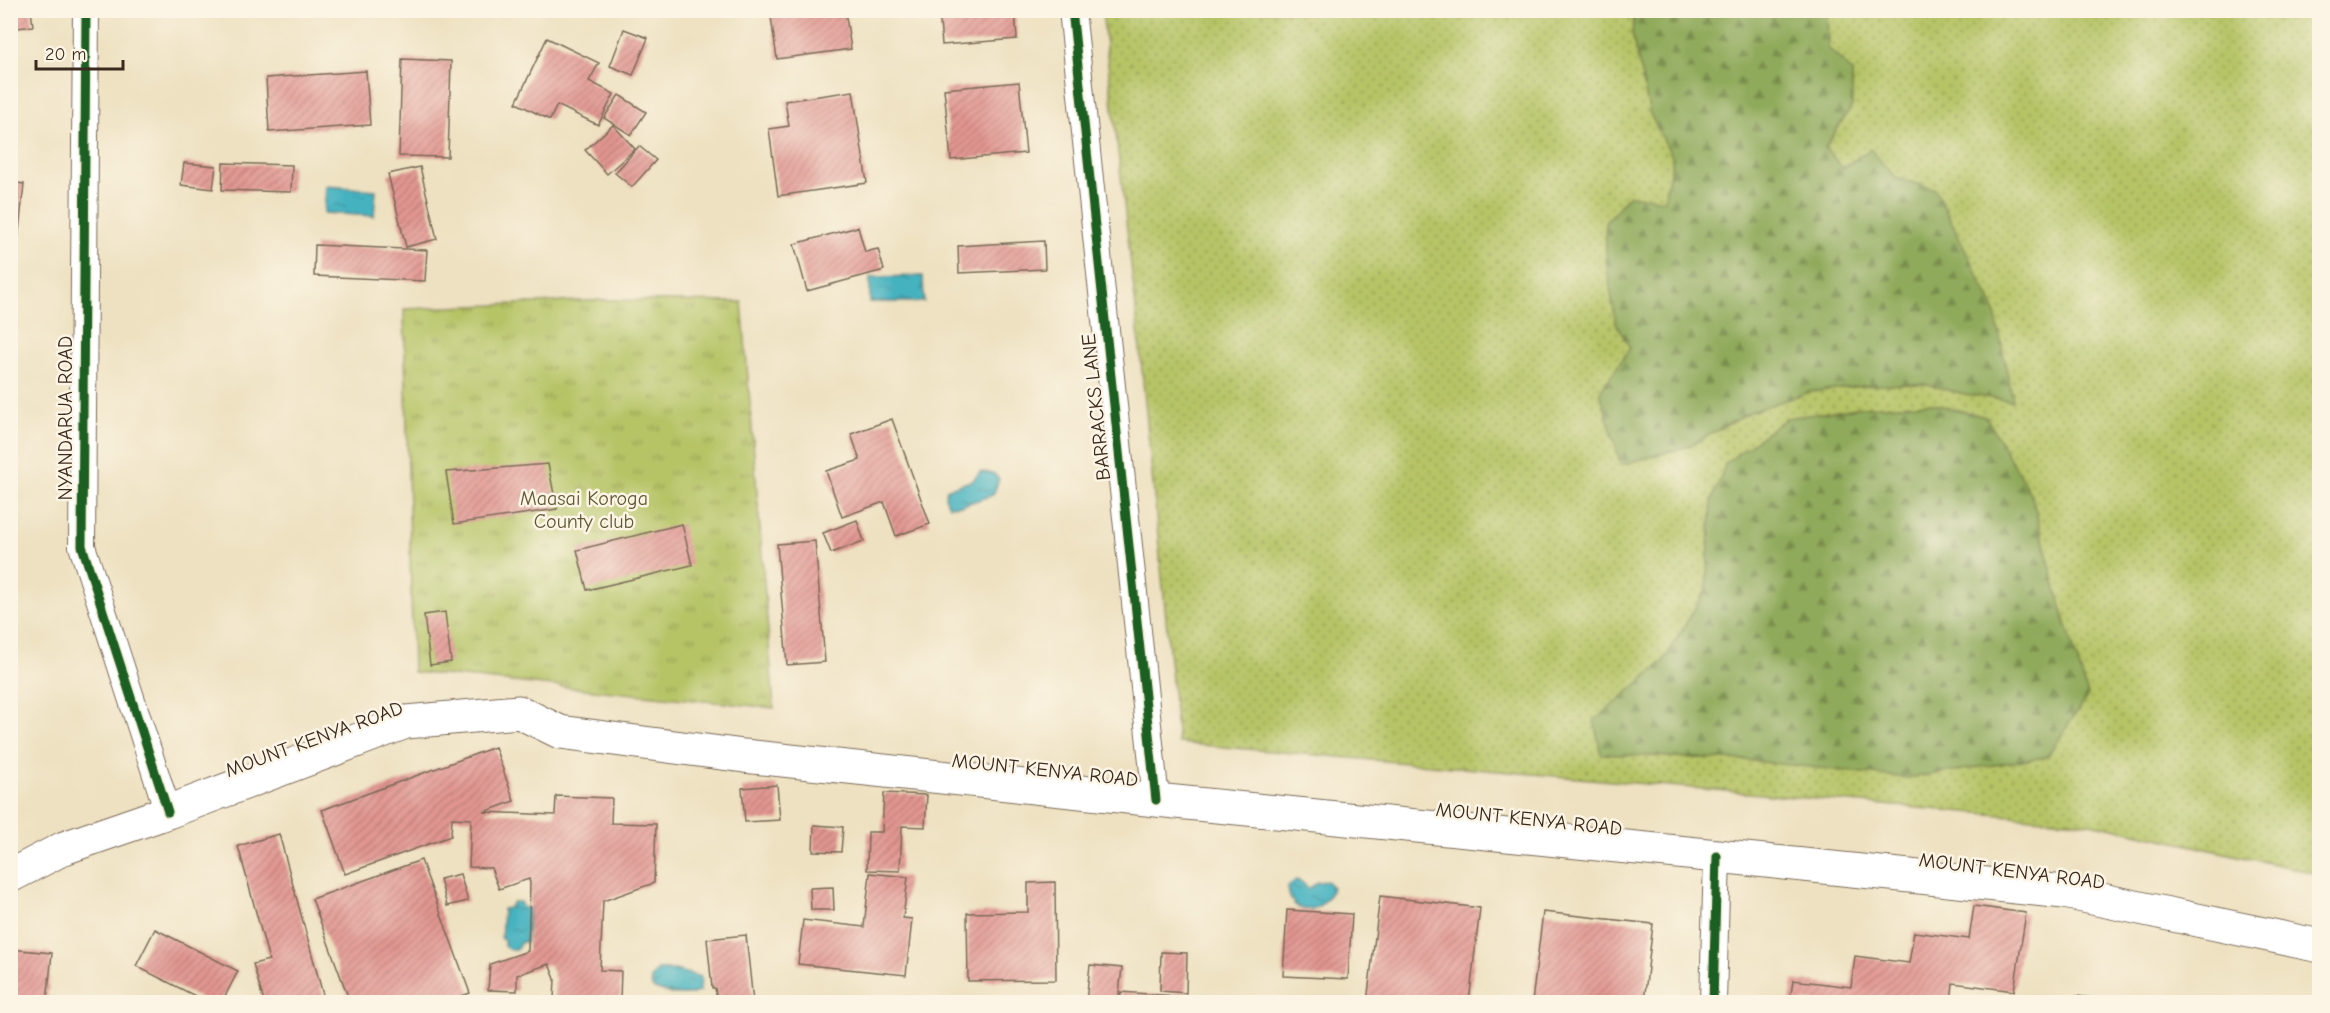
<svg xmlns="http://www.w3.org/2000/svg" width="2330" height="1013" font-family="'Comic Neue',sans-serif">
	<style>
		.grass { fill: url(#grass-dots); stroke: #787742; stroke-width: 1.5 }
		.forest { fill: url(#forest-firs); stroke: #666a3c; stroke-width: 1.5 }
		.park { fill: url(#park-tufts); stroke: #787742; stroke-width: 1.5 }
		.water { fill: url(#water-ripples); stroke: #406e6f; stroke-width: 1.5 }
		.building { fill: url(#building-hatch) }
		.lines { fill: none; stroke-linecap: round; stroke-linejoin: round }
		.street-casing { stroke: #7a6a57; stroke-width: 28 }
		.secondary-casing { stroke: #7a6a57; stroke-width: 35 }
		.street { stroke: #fff; stroke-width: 26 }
		.secondary { stroke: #fff; stroke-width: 33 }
		.cycleway-casing { stroke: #fcf5e5; stroke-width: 13 }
		.cycleway { stroke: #1b5e20; stroke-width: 9 }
		.labels { text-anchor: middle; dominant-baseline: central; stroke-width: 5; stroke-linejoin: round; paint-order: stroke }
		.street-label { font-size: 20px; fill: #3b2a1e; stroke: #fcf5e5 }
		.park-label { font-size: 20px; fill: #605834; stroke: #fcf5e5 }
	</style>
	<defs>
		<pattern id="grass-dots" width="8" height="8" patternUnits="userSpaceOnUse" patternTransform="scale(1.5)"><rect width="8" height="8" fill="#b6c466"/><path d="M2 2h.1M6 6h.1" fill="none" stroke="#959f53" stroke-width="1.8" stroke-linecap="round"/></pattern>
		<pattern id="forest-firs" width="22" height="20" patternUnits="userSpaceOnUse" patternTransform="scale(1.5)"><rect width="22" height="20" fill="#90aa5b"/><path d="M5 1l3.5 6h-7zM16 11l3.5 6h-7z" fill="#778b4b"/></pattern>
		<pattern id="park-tufts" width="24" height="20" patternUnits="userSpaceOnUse" patternTransform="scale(1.5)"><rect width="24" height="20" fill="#b6c466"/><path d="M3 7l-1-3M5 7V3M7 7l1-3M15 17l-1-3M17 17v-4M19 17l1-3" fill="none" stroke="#959f53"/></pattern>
		<pattern id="water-ripples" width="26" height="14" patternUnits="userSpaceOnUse" patternTransform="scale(1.5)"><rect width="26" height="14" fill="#44b2c0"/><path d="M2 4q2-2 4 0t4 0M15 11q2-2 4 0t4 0" fill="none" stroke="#3a919b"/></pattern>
		<pattern id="building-hatch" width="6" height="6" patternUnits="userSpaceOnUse" patternTransform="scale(1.5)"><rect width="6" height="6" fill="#e29691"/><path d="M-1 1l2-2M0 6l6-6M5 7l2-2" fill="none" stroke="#b87b76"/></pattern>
	</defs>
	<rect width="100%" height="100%" fill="#fcf5e5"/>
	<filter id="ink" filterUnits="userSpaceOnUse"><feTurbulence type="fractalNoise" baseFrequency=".0167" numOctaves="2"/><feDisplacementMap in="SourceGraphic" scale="12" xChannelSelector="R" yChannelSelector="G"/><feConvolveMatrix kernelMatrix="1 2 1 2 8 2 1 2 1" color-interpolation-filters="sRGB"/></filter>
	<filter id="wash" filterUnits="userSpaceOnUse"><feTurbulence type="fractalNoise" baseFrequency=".008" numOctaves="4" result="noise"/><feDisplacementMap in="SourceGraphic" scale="24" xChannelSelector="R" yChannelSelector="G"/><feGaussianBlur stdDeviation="1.35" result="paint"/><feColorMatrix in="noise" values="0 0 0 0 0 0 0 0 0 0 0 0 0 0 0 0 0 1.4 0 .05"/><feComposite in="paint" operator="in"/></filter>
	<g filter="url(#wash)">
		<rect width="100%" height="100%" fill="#eee1c1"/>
		<polygon class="grass" points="1102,11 2319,11 2319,874 2090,823 1178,743 1136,309"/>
		<g class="forest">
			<polygon points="1635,11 1827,11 1828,48 1852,71 1852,106 1825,148 1843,168 1870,149 1896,178 1935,189 1994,308 2013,401 1964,394 1924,384 1875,385 1809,392 1750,412 1689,446 1621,465 1600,392 1630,348 1616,323 1607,268 1605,223 1629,195 1664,200 1673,158 1650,114 1632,33"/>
			<polygon points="1930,403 1986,417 2032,497 2060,604 2088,695 2047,757 1908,778 1744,760 1601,754 1594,721 1663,662 1706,590 1712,500 1726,463 1787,418 1864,407"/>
		</g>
		<polygon class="park" points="603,300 742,302 774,708 413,672 404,309"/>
		<g class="water">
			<polygon points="326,186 376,190 374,216 324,213"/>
			<polygon points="923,276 924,302 870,302 870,277"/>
			<polygon points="980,472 993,473 999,479 993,495 963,505 949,506 945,497 947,489 973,480"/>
			<path d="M1296,880L1303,883L1308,889L1318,882L1327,881L1332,887C1326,914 1289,920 1288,886Z"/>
			<polygon points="513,902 520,902 523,908 529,908 526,942 521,942 516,950 510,950 504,946 504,940 501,939 503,909 509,908"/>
			<path d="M658,970H675L701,977L700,991C685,999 668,994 652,988L651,978Z"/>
		</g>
		<g id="blocks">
			<g class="building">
				<polygon points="10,10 31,10 33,26 10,29"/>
				<polygon points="770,10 845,10 851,49 777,59"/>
				<polygon points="939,10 1015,10 1017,39 942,45"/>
				<polygon points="624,29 648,38 633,75 610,66"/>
				<polygon points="547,38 599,63 589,81 614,94 598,125 557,105 550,120 516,103"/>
				<polygon points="402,59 451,61 448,157 399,156"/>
				<polygon points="366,71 370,125 269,132 266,78"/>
				<polygon points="1019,82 1026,153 951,160 944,89"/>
				<polygon points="853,91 867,183 778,196 769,129 789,126 785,101"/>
				<polygon points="619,95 646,112 631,135 604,118"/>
				<polygon points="613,125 635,149 607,174 585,150"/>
				<polygon points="639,146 656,160 632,187 615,173"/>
				<polygon points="184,163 216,166 213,189 181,185"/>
				<polygon points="223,163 292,165 291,192 222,190"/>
				<polygon points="420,167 437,239 406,247 388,174"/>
				<polygon points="10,182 24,184 18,240 10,240"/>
				<polygon points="858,227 865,252 878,249 884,270 807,291 794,244"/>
				<polygon points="1044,241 1045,269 959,273 958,246"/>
				<polygon points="315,245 427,250 425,281 314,276"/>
				<polygon points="892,419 930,524 896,536 884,502 842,517 826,471 860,460 851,434"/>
				<polygon points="548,464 557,509 454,524 446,472"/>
				<polygon points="857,520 864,541 831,553 823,533"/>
				<polygon points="682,524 692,565 587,590 577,550"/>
				<polygon points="815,541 825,662 787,665 777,544"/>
				<polygon points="445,612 451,662 430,665 424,615"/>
				<polygon points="495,747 514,801 484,812 555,815 556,796 612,798 611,823 656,824 654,883 603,901 600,970 621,971 620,1001 554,999 555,979 549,964 517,975 517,991 488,990 490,964 528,951 530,883 529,879 499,889 491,868 469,867 471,819 452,818 451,836 345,874 322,810"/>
				<polygon points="777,785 780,820 745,822 742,788"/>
				<polygon points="884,793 927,795 925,827 902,826 900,871 867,870 868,832 882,832"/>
				<polygon points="814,825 843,827 841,852 813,851"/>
				<polygon points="279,834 325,1002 264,1002 253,964 269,960 238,846"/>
				<polygon points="421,860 470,993 445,1002 350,1002 312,899"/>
				<polygon points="870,873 908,877 903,918 912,919 906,975 798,964 803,920 864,927"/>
				<polygon points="460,874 468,901 447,906 440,879"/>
				<polygon points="1055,882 1056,980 968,981 967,913 1028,912 1028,883"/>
				<polygon points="833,887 834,910 811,910 810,888"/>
				<polygon points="1380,896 1480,908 1469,1002 1367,1002"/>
				<polygon points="1974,906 2026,913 2014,991 1953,983 1951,1002 1790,1002 1793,980 1851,987 1855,956 1909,963 1914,932 1969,939"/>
				<polygon points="1287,910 1352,914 1348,979 1283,976"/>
				<polygon points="1543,912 1653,924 1644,1002 1532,1002"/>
				<polygon points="155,929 238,971 222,1002 207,1002 136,966"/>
				<polygon points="746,935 753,1002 717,1002 715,988 712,988 707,939"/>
				<polygon points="10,949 52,953 47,1002 10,1002"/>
				<polygon points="1161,952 1187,953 1186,993 1160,991"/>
				<polygon points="1090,965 1122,968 1118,1002 1086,1002"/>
				<polygon points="1121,992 1202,998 1201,1002 1120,1002"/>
				<polygon points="2076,996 2121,1001 2121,1002 2075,1002"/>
			</g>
		</g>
	</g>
	<g filter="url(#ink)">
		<use href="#blocks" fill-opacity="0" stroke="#7a6a57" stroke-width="1.5"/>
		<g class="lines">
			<defs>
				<g id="street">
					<polyline points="86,10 82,546 168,812"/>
					<polyline points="1072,10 1156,800"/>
					<polyline points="1713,1002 1717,856"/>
				</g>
				<polyline id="secondary" points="10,876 64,848 168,812 406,722 519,712 560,732 744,756 1156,800 1717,856 2064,892 2320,946"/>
			</defs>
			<use href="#street" class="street-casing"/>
			<use href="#secondary" class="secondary-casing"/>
			<use href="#street" class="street"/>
			<use href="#secondary" class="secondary"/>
			<defs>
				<g id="cycleway">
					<polyline points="86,10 82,546 168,812"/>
					<polyline points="1072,10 1156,800"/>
					<polyline points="1713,1002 1717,856"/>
				</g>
			</defs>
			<use href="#cycleway" class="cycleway-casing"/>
			<use href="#cycleway" class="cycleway"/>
		</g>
	</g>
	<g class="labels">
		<g class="street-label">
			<text transform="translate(1096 407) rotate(-96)">BARRACKS LANE</text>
			<text transform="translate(65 418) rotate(-90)">NYANDARUA ROAD</text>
			<text transform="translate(314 739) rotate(-20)">MOUNT KENYA ROAD</text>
			<text transform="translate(1045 770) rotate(6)">MOUNT KENYA ROAD</text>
			<text transform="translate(1529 819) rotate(6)">MOUNT KENYA ROAD</text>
			<text transform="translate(2012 871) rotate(7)">MOUNT KENYA ROAD</text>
		</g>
		<g class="park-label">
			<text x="584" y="498">Maasai Koroga<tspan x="584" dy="23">County club</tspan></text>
		</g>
	</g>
	<rect width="2330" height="1013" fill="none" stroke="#fcf5e5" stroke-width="36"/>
	<path d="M36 60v9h87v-9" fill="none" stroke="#3b2a1e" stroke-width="3"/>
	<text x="45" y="60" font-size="18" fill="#3b2a1e" stroke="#fcf5e5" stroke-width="4.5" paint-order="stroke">20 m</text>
</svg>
